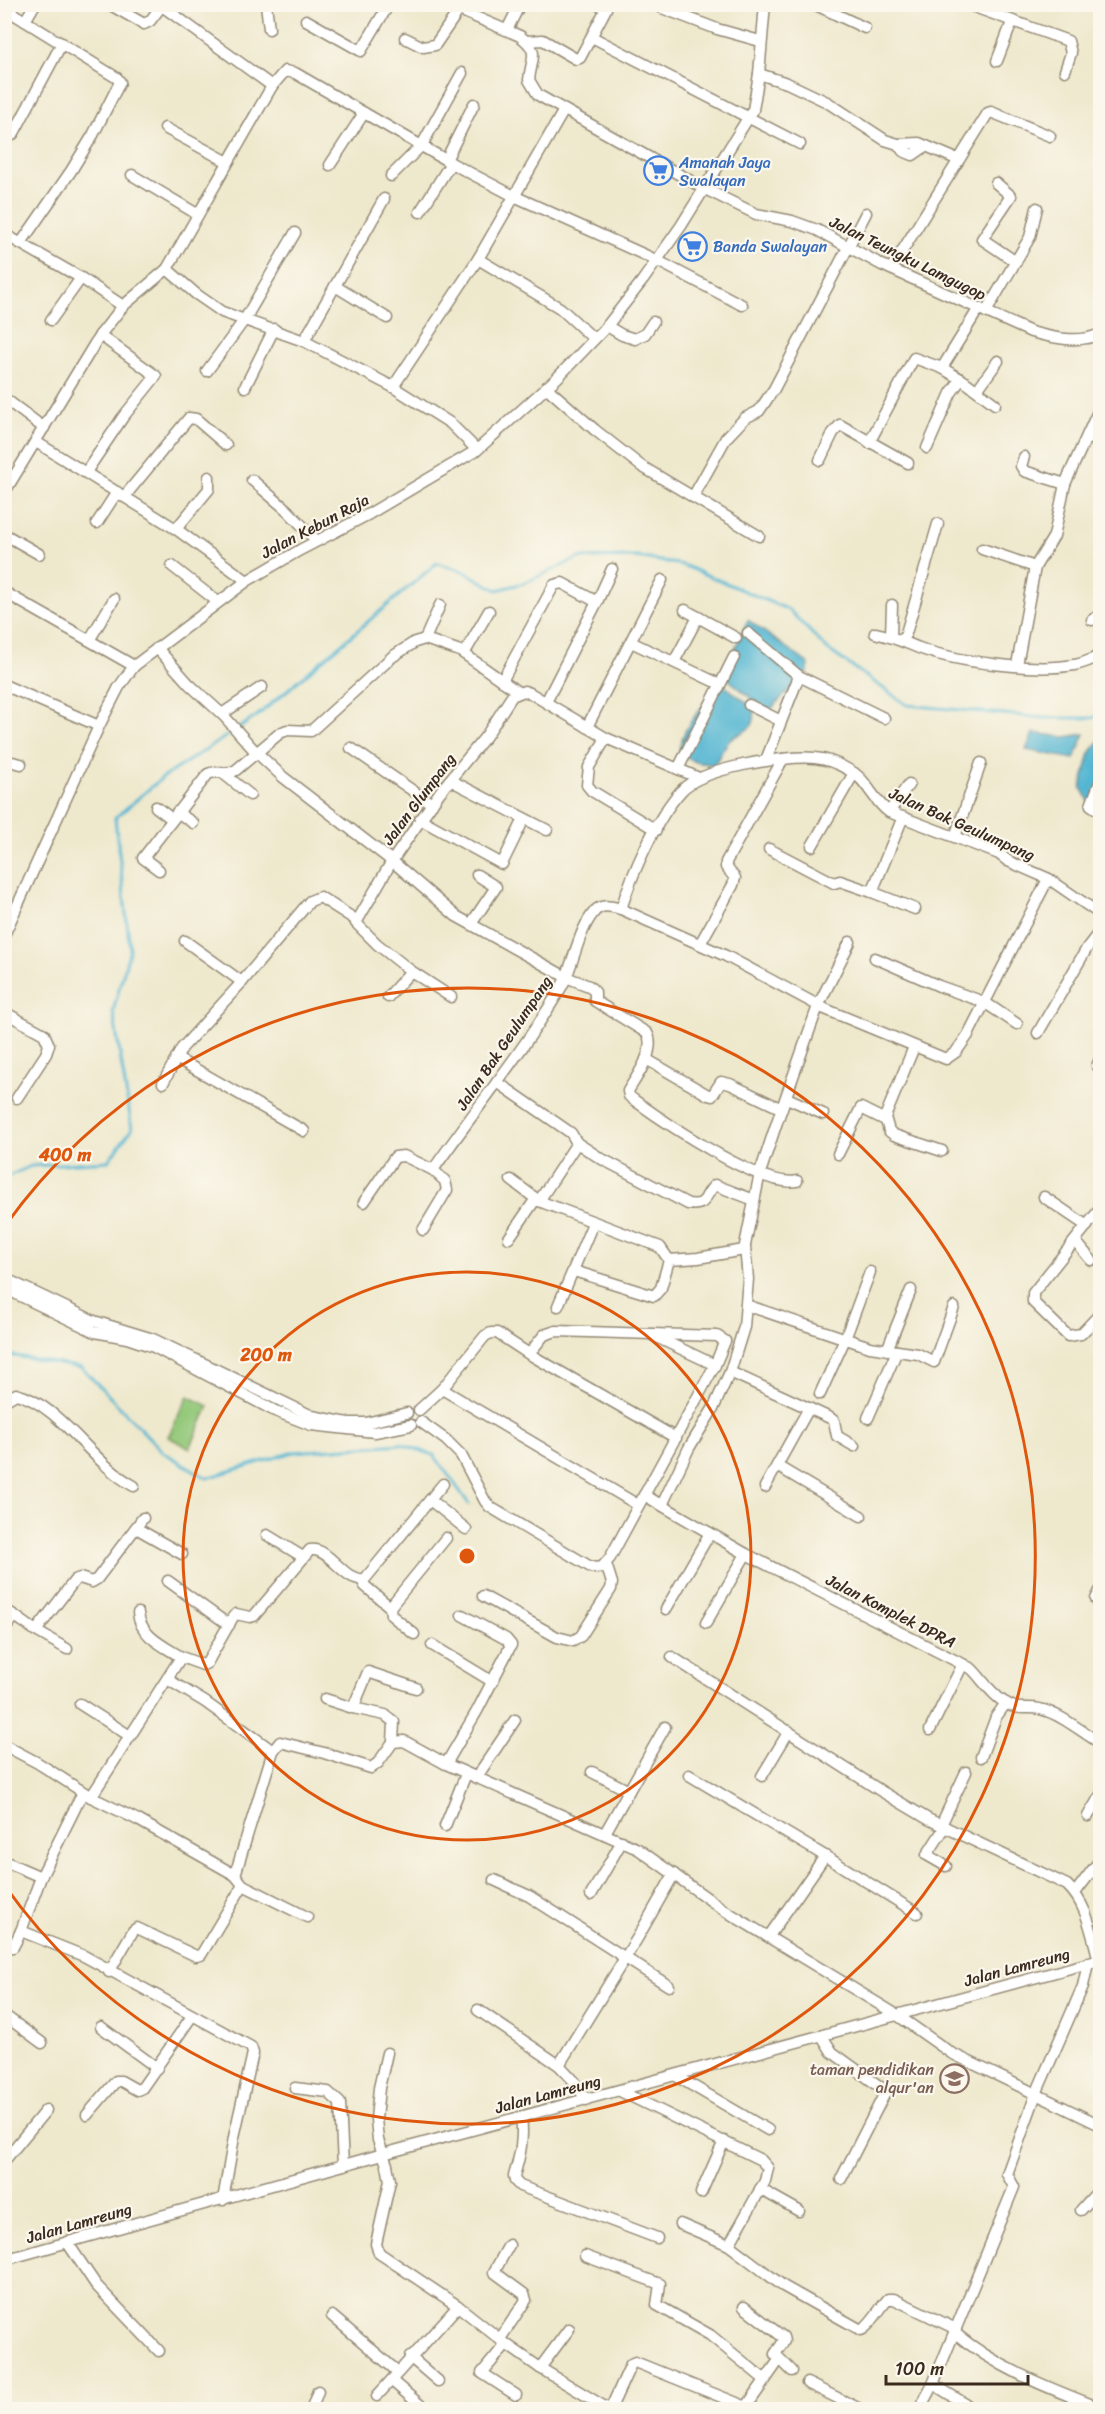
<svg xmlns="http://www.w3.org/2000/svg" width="1105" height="2414" font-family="Sriracha,sans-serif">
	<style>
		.park { fill: #94c97b; stroke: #687a4c; stroke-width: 1.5 }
		.water { fill: #53b6d2; stroke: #477078; stroke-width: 1.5 }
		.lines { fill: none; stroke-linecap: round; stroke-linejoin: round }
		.stream { stroke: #53b6d2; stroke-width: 3 }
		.minor-casing { stroke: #948975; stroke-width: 13 }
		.minor { stroke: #fff; stroke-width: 10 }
		.ring { fill: none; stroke: #df570d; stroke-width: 3 }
		.labels { text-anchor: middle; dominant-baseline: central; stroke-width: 4.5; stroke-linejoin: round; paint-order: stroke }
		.shop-label { font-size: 16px; fill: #366cbe; stroke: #fbf7ec; text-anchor: start }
		.street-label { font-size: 16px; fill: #3b2a1e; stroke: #fbf7ec }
		.education-label { font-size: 16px; fill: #785e54; stroke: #fbf7ec; text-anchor: end }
		.centre { fill: #df570d; stroke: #fbf7ec; stroke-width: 3 }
		.ring-label { font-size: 18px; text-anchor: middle; font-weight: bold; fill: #df570d; stroke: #fbf7ec; stroke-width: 4.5; stroke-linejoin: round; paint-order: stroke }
	</style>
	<rect width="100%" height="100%" fill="#fbf7ec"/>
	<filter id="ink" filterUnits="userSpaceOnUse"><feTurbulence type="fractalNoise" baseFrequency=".0167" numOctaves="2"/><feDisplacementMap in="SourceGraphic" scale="12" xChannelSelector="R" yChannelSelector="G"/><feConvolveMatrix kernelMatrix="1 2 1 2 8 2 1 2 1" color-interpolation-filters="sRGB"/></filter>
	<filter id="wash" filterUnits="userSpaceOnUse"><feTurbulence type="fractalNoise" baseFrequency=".008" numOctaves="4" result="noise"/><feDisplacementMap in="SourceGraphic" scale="24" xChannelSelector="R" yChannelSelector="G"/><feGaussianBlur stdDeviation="1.35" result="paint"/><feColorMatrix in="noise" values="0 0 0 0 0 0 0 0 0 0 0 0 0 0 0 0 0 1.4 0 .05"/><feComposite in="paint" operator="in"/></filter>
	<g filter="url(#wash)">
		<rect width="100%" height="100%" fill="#eee8cc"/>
		<polygon class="park" points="188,1396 209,1406 190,1448 168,1437"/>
		<g class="water">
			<polygon points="748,620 809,664 808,671 768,712 723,675"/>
			<path d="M721,683L754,708C757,733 744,728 730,740C724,746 719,757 714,765L696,762L679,755C679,729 706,703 721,683Z"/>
			<polygon points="1033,733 1065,737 1085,734 1074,759 1026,750"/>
			<polygon points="1100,740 1100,803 1091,804 1081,788 1090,753"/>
		</g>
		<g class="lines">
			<g class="stream">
				<polyline points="238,729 258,715 437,563 463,571 497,590 524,583 579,558 637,557 683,565 789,610 827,649 907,705 1045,718 1092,718 1100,715"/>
				<polyline points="4,1178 31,1166 108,1161 132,1129 113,1011 130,949 115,818 162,778 233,732"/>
				<polyline points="4,1354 82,1368 163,1452 207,1478 294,1452 401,1444 434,1455 469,1504"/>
			</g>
		</g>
	</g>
	<g filter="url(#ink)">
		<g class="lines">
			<defs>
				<g id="minor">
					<polyline points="109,4 144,24 150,21 163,4"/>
					<polyline points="266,4 269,29"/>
					<path d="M445,4L520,36C541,52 531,58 529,80L538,95L705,189L756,214L792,221L817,230L882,265L1031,332C1053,338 1079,344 1100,334"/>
					<polyline points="814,4 865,28"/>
					<polyline points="966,4 1068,41 1071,53 1065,71"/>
					<polyline points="162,6 272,86 285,71 295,73 451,163 514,196 656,260 742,305"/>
					<polyline points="4,8 117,78 120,82 93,135 71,171 21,243"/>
					<polyline points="662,8 717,29 760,41"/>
					<polyline points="306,20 361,51 389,4"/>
					<polyline points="25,21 35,4"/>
					<polyline points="4,24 10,12"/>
					<polyline points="507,30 520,4"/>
					<polyline points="592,37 800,144"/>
					<polyline points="405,38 423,47 435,45 459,10"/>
					<polyline points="527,41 543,40 576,59 580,58 606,9 597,4"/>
					<polyline points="997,61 1012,22"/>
					<polyline points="759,74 787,83 827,102 885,140 898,144 919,143 954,158 960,158"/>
					<polyline points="165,128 228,162"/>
					<polyline points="4,134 11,136 14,133 62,43"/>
					<polyline points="898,144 903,151 913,155 926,146"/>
					<polyline points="446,160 474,104"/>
					<polyline points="330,165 364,113"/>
					<polyline points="132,175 197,214"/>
					<polyline points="391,176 422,145 462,73"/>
					<polyline points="996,183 1011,196 982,239 1016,262"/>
					<polyline points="420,212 451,163"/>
					<polyline points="4,234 81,278 123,306"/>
					<polyline points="478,259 560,308 594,339"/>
					<polyline points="167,269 272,86"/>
					<polyline points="891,269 988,113 991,112 1050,136"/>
					<polyline points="335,286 387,318"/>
					<polyline points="986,312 1030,237 1037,208"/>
					<polyline points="51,320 81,278"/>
					<polyline points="607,326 622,335 635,339 645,334 653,322"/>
					<polyline points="304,341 384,199"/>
					<polyline points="942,368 964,381 995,404"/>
					<polyline points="207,371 245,319 295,233"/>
					<polyline points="245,387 274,329"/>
					<polyline points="393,387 478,259 564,110"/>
					<polyline points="546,387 595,430 641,466 759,536"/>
					<polyline points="977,390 998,361"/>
					<polyline points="4,398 44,428"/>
					<polyline points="1087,436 1100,444"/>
					<polyline points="36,442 176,529 247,581"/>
					<polyline points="869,443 914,358 942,368 979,308"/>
					<polyline points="927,448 951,393 961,379"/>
					<polyline points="1024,457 1021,466 1024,471 1065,484"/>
					<polyline points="820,460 833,433 840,425 908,463"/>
					<polyline points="86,472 123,417 156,376 100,335"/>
					<polyline points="252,480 287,510 317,541"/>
					<polyline points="4,493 100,335 123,306 167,269 196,294 222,312 304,341 393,387 450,423 477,450"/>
					<polyline points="124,497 189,418 196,419 226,445"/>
					<polyline points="693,497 726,438 745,418 759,411 774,389 866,213"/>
					<polyline points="97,523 117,492"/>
					<polyline points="176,529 209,489 209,477"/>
					<polyline points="4,534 39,554"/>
					<polyline points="982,549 1035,567"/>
					<polyline points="172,566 218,602"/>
					<polyline points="4,592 134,666"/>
					<polyline points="698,617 736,638"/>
					<polyline points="1092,620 1100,615"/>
					<polyline points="748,633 799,676 884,718"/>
					<path d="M875,633C891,636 904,642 919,648C956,662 1035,672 1074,665C1083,664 1092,659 1100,656"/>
					<polyline points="891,636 892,605"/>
					<polyline points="90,639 114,599"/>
					<polyline points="425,639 440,605"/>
					<polyline points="904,640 938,524"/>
					<polyline points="631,642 713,681"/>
					<polyline points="157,648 189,684 224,716 254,750 283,777 392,861 440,792 486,736 512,696 524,691 530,693 606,738 699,778"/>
					<polyline points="464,654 489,611"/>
					<polyline points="674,662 698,617 685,610"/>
					<polyline points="1017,665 1035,567 1054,536 1065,484 1100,407"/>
					<polyline points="502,681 554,585 562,583 597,602 612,569"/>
					<polyline points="4,685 99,726"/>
					<polyline points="546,702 597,602"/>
					<polyline points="749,705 781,721"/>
					<polyline points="222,714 262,687"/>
					<polyline points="587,727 662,580"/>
					<polyline points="606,738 589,767 587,785 592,791 656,830"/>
					<polyline points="351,748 432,804"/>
					<polyline points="4,760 21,764"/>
					<polyline points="766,760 799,676"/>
					<polyline points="678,769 734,657"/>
					<polyline points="224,774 250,795"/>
					<polyline points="450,780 547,830"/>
					<polyline points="1100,782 1091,805 1100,811"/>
					<polyline points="156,807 172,819"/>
					<polyline points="177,812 193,823"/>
					<polyline points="889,812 909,784"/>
					<polyline points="420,819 502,864 524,819"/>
					<polyline points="955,837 981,763"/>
					<polyline points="812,846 854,773"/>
					<polyline points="769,849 834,883 840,881 872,892 903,817"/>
					<path d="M159,870L143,858L208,774C217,769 226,776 236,770L280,733L287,730L311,731L392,657L415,642L425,639L460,651L518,692"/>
					<polyline points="872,892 915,909"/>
					<polyline points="621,909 726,956 825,1009 946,1059 956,1052 968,1035 1048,879"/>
					<polyline points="471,924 496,887 477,875"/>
					<polyline points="4,935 99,726 119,687 134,666 247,581 300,550 369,514 477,450 557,378 607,326 643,280 681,226 753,110 759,74 765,4"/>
					<polyline points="185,941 242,982"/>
					<polyline points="700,944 733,885 735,878 726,867 726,862 783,759"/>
					<polyline points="875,958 939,986 984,1002 1017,1024"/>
					<polyline points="411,971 451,997"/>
					<path d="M388,997L411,971L377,944L356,923L392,861L456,916L566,977L589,986L595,992V1001L647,1033C657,1050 637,1076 628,1091L629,1096L634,1100C663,1121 762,1189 797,1181"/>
					<polyline points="4,1012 44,1034 49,1045 46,1054 17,1098"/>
					<polyline points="1038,1033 1087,948 1100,931"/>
					<polyline points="914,1047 885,1117 889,1131 894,1135 942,1151"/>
					<polyline points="176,1058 304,1131"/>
					<polyline points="646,1059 708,1095 712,1096 721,1082 730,1084 782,1109"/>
					<polyline points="1097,1066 1100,1059"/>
					<path d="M497,1082L571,1133L577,1143L600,1158L688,1204C709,1207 703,1195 715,1185L754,1200"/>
					<polyline points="163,1083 182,1048 242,982 310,901 320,897 356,920"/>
					<polyline points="787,1098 823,1114"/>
					<polyline points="577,1143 539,1201 660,1247 669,1260"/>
					<polyline points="838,1154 861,1108 885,1120"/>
					<polyline points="511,1180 539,1201"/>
					<polyline points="1044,1197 1087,1226"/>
					<polyline points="364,1202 395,1157 404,1156 433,1170"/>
					<polyline points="1100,1209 1033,1293 1033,1302 1068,1336 1081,1334 1100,1314"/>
					<path d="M423,1230L447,1190L445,1181L433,1170C476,1108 524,1051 562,986C574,964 578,930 595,911C602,903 613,907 621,909C632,874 656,818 681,791C701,768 785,755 815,758C827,759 839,764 849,770C867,779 873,801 889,812L999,854L1008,861L1049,879L1100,914"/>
					<polyline points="509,1238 535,1200"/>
					<polyline points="1076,1242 1091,1260"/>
					<polyline points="574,1271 654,1296 661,1288 669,1260 698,1258 744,1250 760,1173 777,1122 818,1006 850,942"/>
					<polyline points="4,1278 94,1321 153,1339 312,1416 348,1423 366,1423 407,1413"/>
					<polyline points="4,1288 95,1332 127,1338 154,1347 275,1411 311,1425 375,1432 411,1425"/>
					<polyline points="746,1305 870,1347 918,1354 934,1362 954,1307"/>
					<polyline points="558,1306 593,1223"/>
					<polyline points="652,1335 715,1365"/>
					<polyline points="887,1350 911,1290"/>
					<polyline points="730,1372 830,1418 834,1421 837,1436 854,1446"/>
					<polyline points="442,1389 638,1505"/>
					<polyline points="820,1394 845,1339 870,1272"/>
					<path d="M4,1401L16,1394C61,1405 92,1464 134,1486"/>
					<polyline points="419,1410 442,1389 485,1336 491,1333 497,1333 529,1354 676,1438"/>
					<polyline points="868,1418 897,1351"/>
					<polyline points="421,1422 446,1440 461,1455 485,1501 490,1507 589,1566 594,1568 602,1567 610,1558 715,1365 725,1341 717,1336 556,1331 544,1335 529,1354"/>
					<polyline points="777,1466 861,1516"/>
					<polyline points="765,1487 809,1408"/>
					<path d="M644,1495L746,1554L972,1669C983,1680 990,1693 1004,1702C1019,1712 1026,1706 1040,1709C1061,1714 1082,1732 1100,1743"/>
					<polyline points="430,1500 466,1529"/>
					<polyline points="662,1505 689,1448 713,1409 730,1372 744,1327 748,1279 745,1247"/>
					<polyline points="136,1528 182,1554"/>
					<polyline points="267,1535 303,1557"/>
					<polyline points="362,1580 365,1586 390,1607"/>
					<polyline points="168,1581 229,1625"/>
					<polyline points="1100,1591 1096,1599 1100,1606"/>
					<polyline points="483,1596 557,1637 573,1641 581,1636 611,1589 612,1583 606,1564"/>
					<polyline points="4,1609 15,1616 4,1630"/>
					<polyline points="666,1609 710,1533"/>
					<path d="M138,1613C140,1636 164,1646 181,1657"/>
					<polyline points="15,1616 36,1631 75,1580 80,1578 92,1582 97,1579 143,1518"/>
					<polyline points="706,1623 746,1554"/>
					<polyline points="36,1631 67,1649"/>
					<polyline points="414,1634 391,1615 390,1607 446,1538"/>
					<polyline points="432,1645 493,1682"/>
					<path d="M672,1657L881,1791L928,1819L1067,1885C1088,1905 1091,1933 1099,1960"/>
					<polyline points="167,1679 205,1702 273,1751"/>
					<polyline points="325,1699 353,1708"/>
					<polyline points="80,1704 130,1736"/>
					<polyline points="930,1730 963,1664"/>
					<polyline points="393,1742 394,1722 385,1715 353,1708 368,1672 416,1688"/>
					<polyline points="4,1745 38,1763 91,1797 138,1820 235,1875 243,1885 307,1917"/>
					<polyline points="981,1757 996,1717 1006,1703"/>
					<polyline points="446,1764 477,1711 511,1645 506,1639 462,1615"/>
					<polyline points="592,1772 629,1791"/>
					<polyline points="689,1775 825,1856 769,1936"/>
					<polyline points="762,1776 789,1731"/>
					<polyline points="476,1778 515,1720"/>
					<polyline points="83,1792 41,1877 21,1931 84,1956 251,2047 253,2053 234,2137 223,2200"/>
					<path d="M91,1797L181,1657L203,1665L207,1663L233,1617L236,1614L250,1617L254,1616L310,1550C330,1547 344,1583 365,1579L443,1484"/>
					<polyline points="1088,1816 1100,1796"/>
					<polyline points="941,1825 966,1772"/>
					<polyline points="445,1826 466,1774"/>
					<polyline points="945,1827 927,1855 946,1866"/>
					<polyline points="605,1833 665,1727"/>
					<polyline points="825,1856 917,1913"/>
					<polyline points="4,1861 41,1877"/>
					<polyline points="235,1875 273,1751 280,1742 324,1753 371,1768 378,1763 393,1742 404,1741 446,1764 638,1849 724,1910 897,2015 951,2053 1100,2125"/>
					<polyline points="494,1880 529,1896 669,1986"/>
					<polyline points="1075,1893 1100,1860"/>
					<polyline points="591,1895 622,1841"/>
					<polyline points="4,1948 13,1947 21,1931"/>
					<polyline points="109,1972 133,1931 137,1928 196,1956 201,1955 243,1885"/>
					<polyline points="478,2010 559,2065 575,2082 586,2100"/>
					<polyline points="4,2015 42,2043"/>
					<polyline points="101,2027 157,2068"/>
					<polyline points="822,2036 832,2052 886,2091 841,2179"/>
					<polyline points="387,2053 379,2088 376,2119 378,2140 387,2165 390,2181 376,2244 379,2253 458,2306 506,2344 540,2368 610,2410 631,2364 635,2362 754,2410"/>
					<polyline points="559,2065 638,1937 674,1874"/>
					<polyline points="676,2076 768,2130"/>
					<polyline points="295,2088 328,2092 340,2103 343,2165"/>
					<polyline points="620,2091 761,2160 768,2168 765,2181 729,2245 680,2224"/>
					<polyline points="87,2115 116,2081 121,2081 137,2090 142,2088 192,2016"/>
					<path d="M521,2117C524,2138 520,2156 514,2176L515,2181L520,2186L657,2238"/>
					<polyline points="4,2161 46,2110"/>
					<polyline points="760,2189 799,2211"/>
					<polyline points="701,2193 724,2141"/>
					<polyline points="1081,2210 1100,2189"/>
					<polyline points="67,2242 96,2285 159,2351"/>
					<path d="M729,2245L783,2286L861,2330C870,2326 880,2308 888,2299H894L956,2329"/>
					<polyline points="585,2256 660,2284 657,2305 710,2335 764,2379"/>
					<polyline points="4,2260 383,2154 1100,1960"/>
					<polyline points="744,2307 783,2337 784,2341 775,2354 792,2371"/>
					<polyline points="332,2316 398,2372"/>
					<path d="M955,2333C998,2369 1049,2388 1100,2408"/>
					<polyline points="500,2339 526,2300 524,2294 494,2272 509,2245"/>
					<polyline points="506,2344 482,2373 516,2395"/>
					<polyline points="410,2357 438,2381"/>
					<polyline points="540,2368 569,2329"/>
					<polyline points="392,2381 426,2410"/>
					<polyline points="807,2383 862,2410"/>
					<polyline points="933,2384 975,2410"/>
					<polyline points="377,2396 458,2306"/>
					<polyline points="747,2406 779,2360"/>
					<polyline points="311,2410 318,2391"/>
					<polyline points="919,2410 933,2384 1014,2187 1007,2174 1036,2094 1083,1986 1088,1963"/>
				</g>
			</defs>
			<use href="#minor" class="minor-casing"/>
			<use href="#minor" class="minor"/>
		</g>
	</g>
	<g class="ring">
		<circle cx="467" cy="1556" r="284"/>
		<path d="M5 1226A568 568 0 1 1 5 1886"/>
	</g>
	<defs>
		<symbol id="supermarket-ring" viewBox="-11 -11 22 22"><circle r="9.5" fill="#fbf7ec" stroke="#3f7fe0" stroke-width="1.5"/><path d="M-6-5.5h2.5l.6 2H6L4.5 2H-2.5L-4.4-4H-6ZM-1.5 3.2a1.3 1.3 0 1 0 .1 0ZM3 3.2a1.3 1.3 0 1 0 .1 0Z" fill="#3f7fe0"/></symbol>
		<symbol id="school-ring" viewBox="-11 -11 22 22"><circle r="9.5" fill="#fbf7ec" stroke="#8d6e63" stroke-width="1.5"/><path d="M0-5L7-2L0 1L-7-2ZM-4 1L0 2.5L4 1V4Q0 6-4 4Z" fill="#8d6e63"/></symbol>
	</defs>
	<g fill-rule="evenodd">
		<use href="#supermarket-ring" x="642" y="154" width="33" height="33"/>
		<use href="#supermarket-ring" x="676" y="230" width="33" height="33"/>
		<use href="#school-ring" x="938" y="2062" width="33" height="33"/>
	</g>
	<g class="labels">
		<g class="shop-label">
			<text x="679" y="162">Amanah Jaya<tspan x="679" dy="18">Swalayan</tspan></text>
			<text x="713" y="246">Banda Swalayan</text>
		</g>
		<g class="street-label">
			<text transform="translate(908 258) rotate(26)">Jalan Teungku Lamgugop</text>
			<text transform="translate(315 526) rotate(-28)">Jalan Kebun Raja</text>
			<text transform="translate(419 799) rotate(-53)">Jalan Glumpang</text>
			<text transform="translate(962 824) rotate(24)">Jalan Bak Geulumpang</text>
			<text transform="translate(504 1043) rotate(-56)">Jalan Bak Geulumpang</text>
			<text transform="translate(891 1611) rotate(27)">Jalan Komplek DPRA</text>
			<text transform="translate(1017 1967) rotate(-15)">Jalan Lamreung</text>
			<text transform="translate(548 2094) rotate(-15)">Jalan Lamreung</text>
			<text transform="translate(79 2223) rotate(-16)">Jalan Lamreung</text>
		</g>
		<g class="education-label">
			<text x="934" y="2069">taman pendidikan<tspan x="934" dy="18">alqur'an</tspan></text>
		</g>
	</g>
	<circle cx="467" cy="1556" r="9" class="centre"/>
	<g class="ring-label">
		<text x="65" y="1161">400 m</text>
		<text x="266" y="1361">200 m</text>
	</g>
	<rect width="1105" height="2414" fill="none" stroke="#fbf7ec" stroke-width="24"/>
	<path d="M886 2375v9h142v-9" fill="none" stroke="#3b2a1e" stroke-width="3"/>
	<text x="895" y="2375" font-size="18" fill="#3b2a1e" stroke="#fbf7ec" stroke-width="4.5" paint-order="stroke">100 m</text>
</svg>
